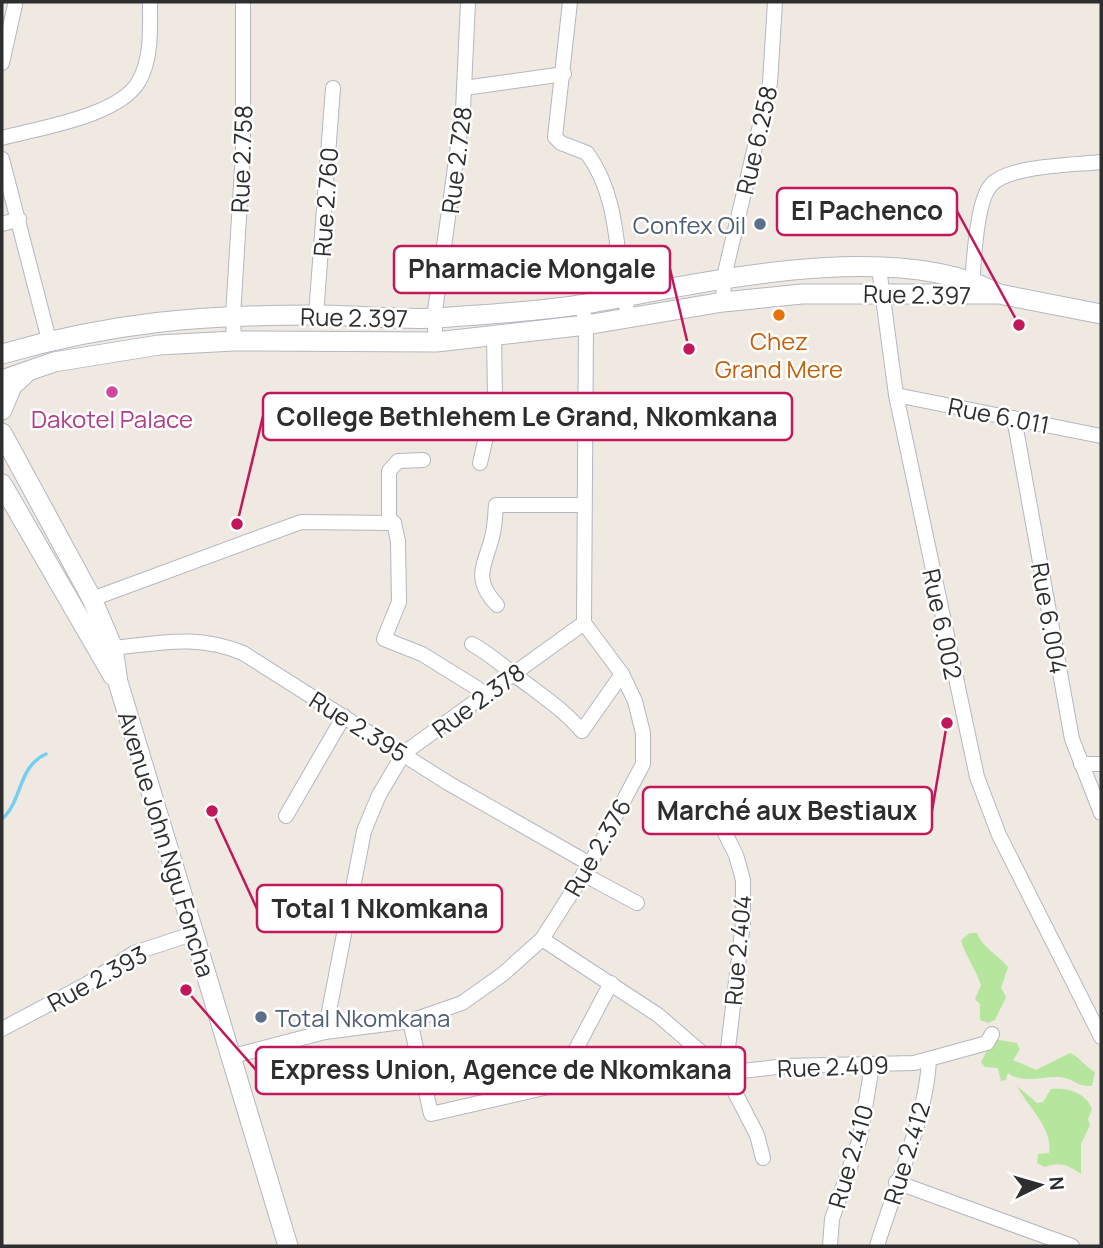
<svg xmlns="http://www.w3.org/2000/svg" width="1103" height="1248" font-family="Manrope,sans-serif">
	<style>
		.green { fill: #b6e59e }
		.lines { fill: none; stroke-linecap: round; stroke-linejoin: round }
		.stream { stroke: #75cff0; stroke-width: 3.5 }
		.minor-casing { stroke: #b4b7c1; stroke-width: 16 }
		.secondary-casing { stroke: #b4b7c1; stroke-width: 21 }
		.minor { stroke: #fff; stroke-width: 14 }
		.secondary { stroke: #fff; stroke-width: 19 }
		.service-dot { fill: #5c6f8a; stroke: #fff; stroke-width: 2.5 }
		.food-dot { fill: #e8710a; stroke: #fff; stroke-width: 2.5 }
		.hotel-dot { fill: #d1479c; stroke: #fff; stroke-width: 2.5 }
		.labels { text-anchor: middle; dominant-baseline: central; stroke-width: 5; stroke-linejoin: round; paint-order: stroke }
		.street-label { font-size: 24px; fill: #2e2e2e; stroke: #fff }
		.service-label { font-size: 24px; fill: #4e5e75; stroke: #fff; text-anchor: end }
		.food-label { font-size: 24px; fill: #c56008; stroke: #fff }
		.hotel-label { font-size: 24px; fill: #b23c85; stroke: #fff }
		.leader { fill: none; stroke: #c2185b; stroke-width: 2.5 }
		.callout-dot { fill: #c2185b; stroke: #fff; stroke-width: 2.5 }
		.callout { fill: #fff; stroke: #c2185b; stroke-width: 2.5 }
		.callout-label { font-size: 26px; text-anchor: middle; font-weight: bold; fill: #2e2e2e }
	</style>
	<rect width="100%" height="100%" fill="#efe9e1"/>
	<g class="green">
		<path d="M970,933H977C982,947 998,955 1008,967L1001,988L1006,997L995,1020L988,1023L980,1020V1004L975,999L981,985C976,969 965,956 961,940Z"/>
		<path d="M993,1039L1017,1043L1020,1049L1013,1060L1036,1070L1070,1053C1080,1057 1085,1067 1095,1072L1092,1086C1076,1087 1072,1077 1059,1077C1043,1076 1022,1084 1008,1073L1006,1080L1001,1081L998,1068L985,1067L981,1062Z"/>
		<path d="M1017,1086L1037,1103L1043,1102L1051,1089C1068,1087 1086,1093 1092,1109L1088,1119L1090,1125L1081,1144V1174C1070,1166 1059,1161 1045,1167L1037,1163L1038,1154L1049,1153C1054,1129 1027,1106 1017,1086Z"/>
	</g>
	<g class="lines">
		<path class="stream" d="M2,819C22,802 18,766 46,754"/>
		<defs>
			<g id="minor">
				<path d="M570,2L555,137L561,143L587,153C623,202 614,264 629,318"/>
				<polyline points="2,63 15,5"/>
				<polyline points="464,88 564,74"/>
				<path d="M2,138C38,128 120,116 139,81C152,58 150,28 150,2"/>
				<polyline points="2,159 49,340"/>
				<polyline points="2,224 19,219"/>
				<polyline points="879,268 896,395 977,777 999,835 1101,1037"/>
				<path d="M972,291C973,268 976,201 991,185C1009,165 1075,165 1101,162"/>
				<polyline points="723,302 724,277 770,83 775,2"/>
				<polyline points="316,315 333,88"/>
				<polyline points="234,341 233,316 243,152 243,2"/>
				<polyline points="436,342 434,318 463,110 468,2"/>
				<polyline points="896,395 1101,436"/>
				<polyline points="1014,418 1072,739 1101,813"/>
				<polyline points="480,463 495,398 494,334"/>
				<polyline points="394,523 389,518 389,471 398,461 423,460"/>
				<polyline points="92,599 301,522 394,523 398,541 399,602 384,639 422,654 477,688 484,696"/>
				<path d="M497,605C470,577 487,563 493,533C495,524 495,515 496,505H584"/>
				<path d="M472,644C494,656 510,673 531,687C553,704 562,709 582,731L622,674"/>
				<path d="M113,648C162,643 196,634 243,653L448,783L590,864"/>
				<polyline points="1081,764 1101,764"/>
				<polyline points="286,816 344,716"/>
				<polyline points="724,831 736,855 743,880 743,923 725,1073 757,1135 763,1158"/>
				<polyline points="583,874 637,903"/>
				<polyline points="542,939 658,1015 725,1073 785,1066 914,1063 987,1043 992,1034"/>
				<polyline points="410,1021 431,1114 557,1085 611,983"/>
				<polyline points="2,1029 87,984 134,953 195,933"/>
				<polyline points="325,1032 364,831 379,795 404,753 584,623"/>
				<polyline points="233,1056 325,1032 410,1021 462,1003 503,974 542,939 590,864 643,764 643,733 635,701 622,674 584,623 586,325 582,304"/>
				<polyline points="896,1182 1072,1246"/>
				<polyline points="830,1246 832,1219 860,1138 872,1066"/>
				<path d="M877,1246C894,1190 927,1115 929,1059"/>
			</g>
			<g id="secondary">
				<path d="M2,354C113,322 200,315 316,315C356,315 397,320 437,318C486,314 537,312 585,304C699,284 891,237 997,293"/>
				<polyline points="2,380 54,362 159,345 234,341 436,342 586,325 723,302 802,294 999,294 1101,314"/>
				<polyline points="2,410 12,386 25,374"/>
				<polyline points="2,433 92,599 113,648 118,682 288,1246"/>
				<polyline points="2,484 113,676"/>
			</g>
		</defs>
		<use href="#minor" class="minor-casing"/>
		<use href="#secondary" class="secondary-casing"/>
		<use href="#minor" class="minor"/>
		<use href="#secondary" class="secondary"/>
	</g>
	<g class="service-dot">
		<circle cx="760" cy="224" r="7"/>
		<circle cx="261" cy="1017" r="7"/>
	</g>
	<circle class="food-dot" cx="779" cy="315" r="7"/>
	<circle class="hotel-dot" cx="112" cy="392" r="7"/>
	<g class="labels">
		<g class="street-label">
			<text transform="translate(756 140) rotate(-77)">Rue 6.258</text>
			<text transform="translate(241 159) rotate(-88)">Rue 2.758</text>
			<text transform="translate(456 160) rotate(-83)">Rue 2.728</text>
			<text transform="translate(325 202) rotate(-86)">Rue 2.760</text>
			<text transform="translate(917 294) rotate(1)">Rue 2.397</text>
			<text transform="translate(354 317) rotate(1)">Rue 2.397</text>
			<text transform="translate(999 415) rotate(11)">Rue 6.011</text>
			<text transform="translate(1050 618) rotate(80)">Rue 6.004</text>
			<text transform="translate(943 624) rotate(78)">Rue 6.002</text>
			<text transform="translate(478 700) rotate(-36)">Rue 2.378</text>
			<text transform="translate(359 726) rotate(32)">Rue 2.395</text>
			<text transform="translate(167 844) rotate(73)">Avenue John Ngu Foncha</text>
			<text transform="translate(597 847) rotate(-60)">Rue 2.376</text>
			<text transform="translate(737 950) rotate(-85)">Rue 2.404</text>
			<text transform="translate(97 978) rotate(-29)">Rue 2.393</text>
			<text transform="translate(833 1066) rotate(-2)">Rue 2.409</text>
			<text transform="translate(906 1153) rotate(-73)">Rue 2.412</text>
			<text transform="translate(850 1156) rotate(-74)">Rue 2.410</text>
		</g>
		<g class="service-label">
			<text x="746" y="224">Confex Oil</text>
			<text x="275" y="1017" text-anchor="start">Total Nkomkana</text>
		</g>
		<g class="food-label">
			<text x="779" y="340">Chez<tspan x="779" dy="28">Grand Mere</tspan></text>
		</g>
		<g class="hotel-label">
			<text x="112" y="418">Dakotel Palace</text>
		</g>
	</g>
	<path class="leader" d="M1019 325L957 211M689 349L670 269M237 524L263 416M947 723L932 811M212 811L257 909M186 990L256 1070"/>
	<g class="callout-dot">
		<circle cx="1019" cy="325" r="7"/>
		<circle cx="689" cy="349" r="7"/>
		<circle cx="237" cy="524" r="7"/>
		<circle cx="947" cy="723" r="7"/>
		<circle cx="212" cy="811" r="7"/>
		<circle cx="186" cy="990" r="7"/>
	</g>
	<g class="callout">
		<rect x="777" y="188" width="180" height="47" rx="7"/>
		<rect x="394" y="246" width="276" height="47" rx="7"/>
		<rect x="263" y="393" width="529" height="47" rx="7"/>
		<rect x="643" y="787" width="289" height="47" rx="7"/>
		<rect x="257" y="885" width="245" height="47" rx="7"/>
		<rect x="256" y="1047" width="489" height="47" rx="7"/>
	</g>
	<g class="callout-label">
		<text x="867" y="220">El Pachenco</text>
		<text x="532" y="278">Pharmacie Mongale</text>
		<text x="527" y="426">College Bethlehem Le Grand, Nkomkana</text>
		<text x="787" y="820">Marché aux Bestiaux</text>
		<text x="380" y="918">Total 1 Nkomkana</text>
		<text x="501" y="1079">Express Union, Agence de Nkomkana</text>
	</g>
	<rect width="1103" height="1248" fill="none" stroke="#2e2e2e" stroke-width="7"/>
	<g transform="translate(1040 1185) rotate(85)" stroke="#ffffff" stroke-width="5" paint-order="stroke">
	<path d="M0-5L12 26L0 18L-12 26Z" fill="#2e2e2e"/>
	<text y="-10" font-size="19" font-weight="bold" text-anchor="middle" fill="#2e2e2e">N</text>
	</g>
</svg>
